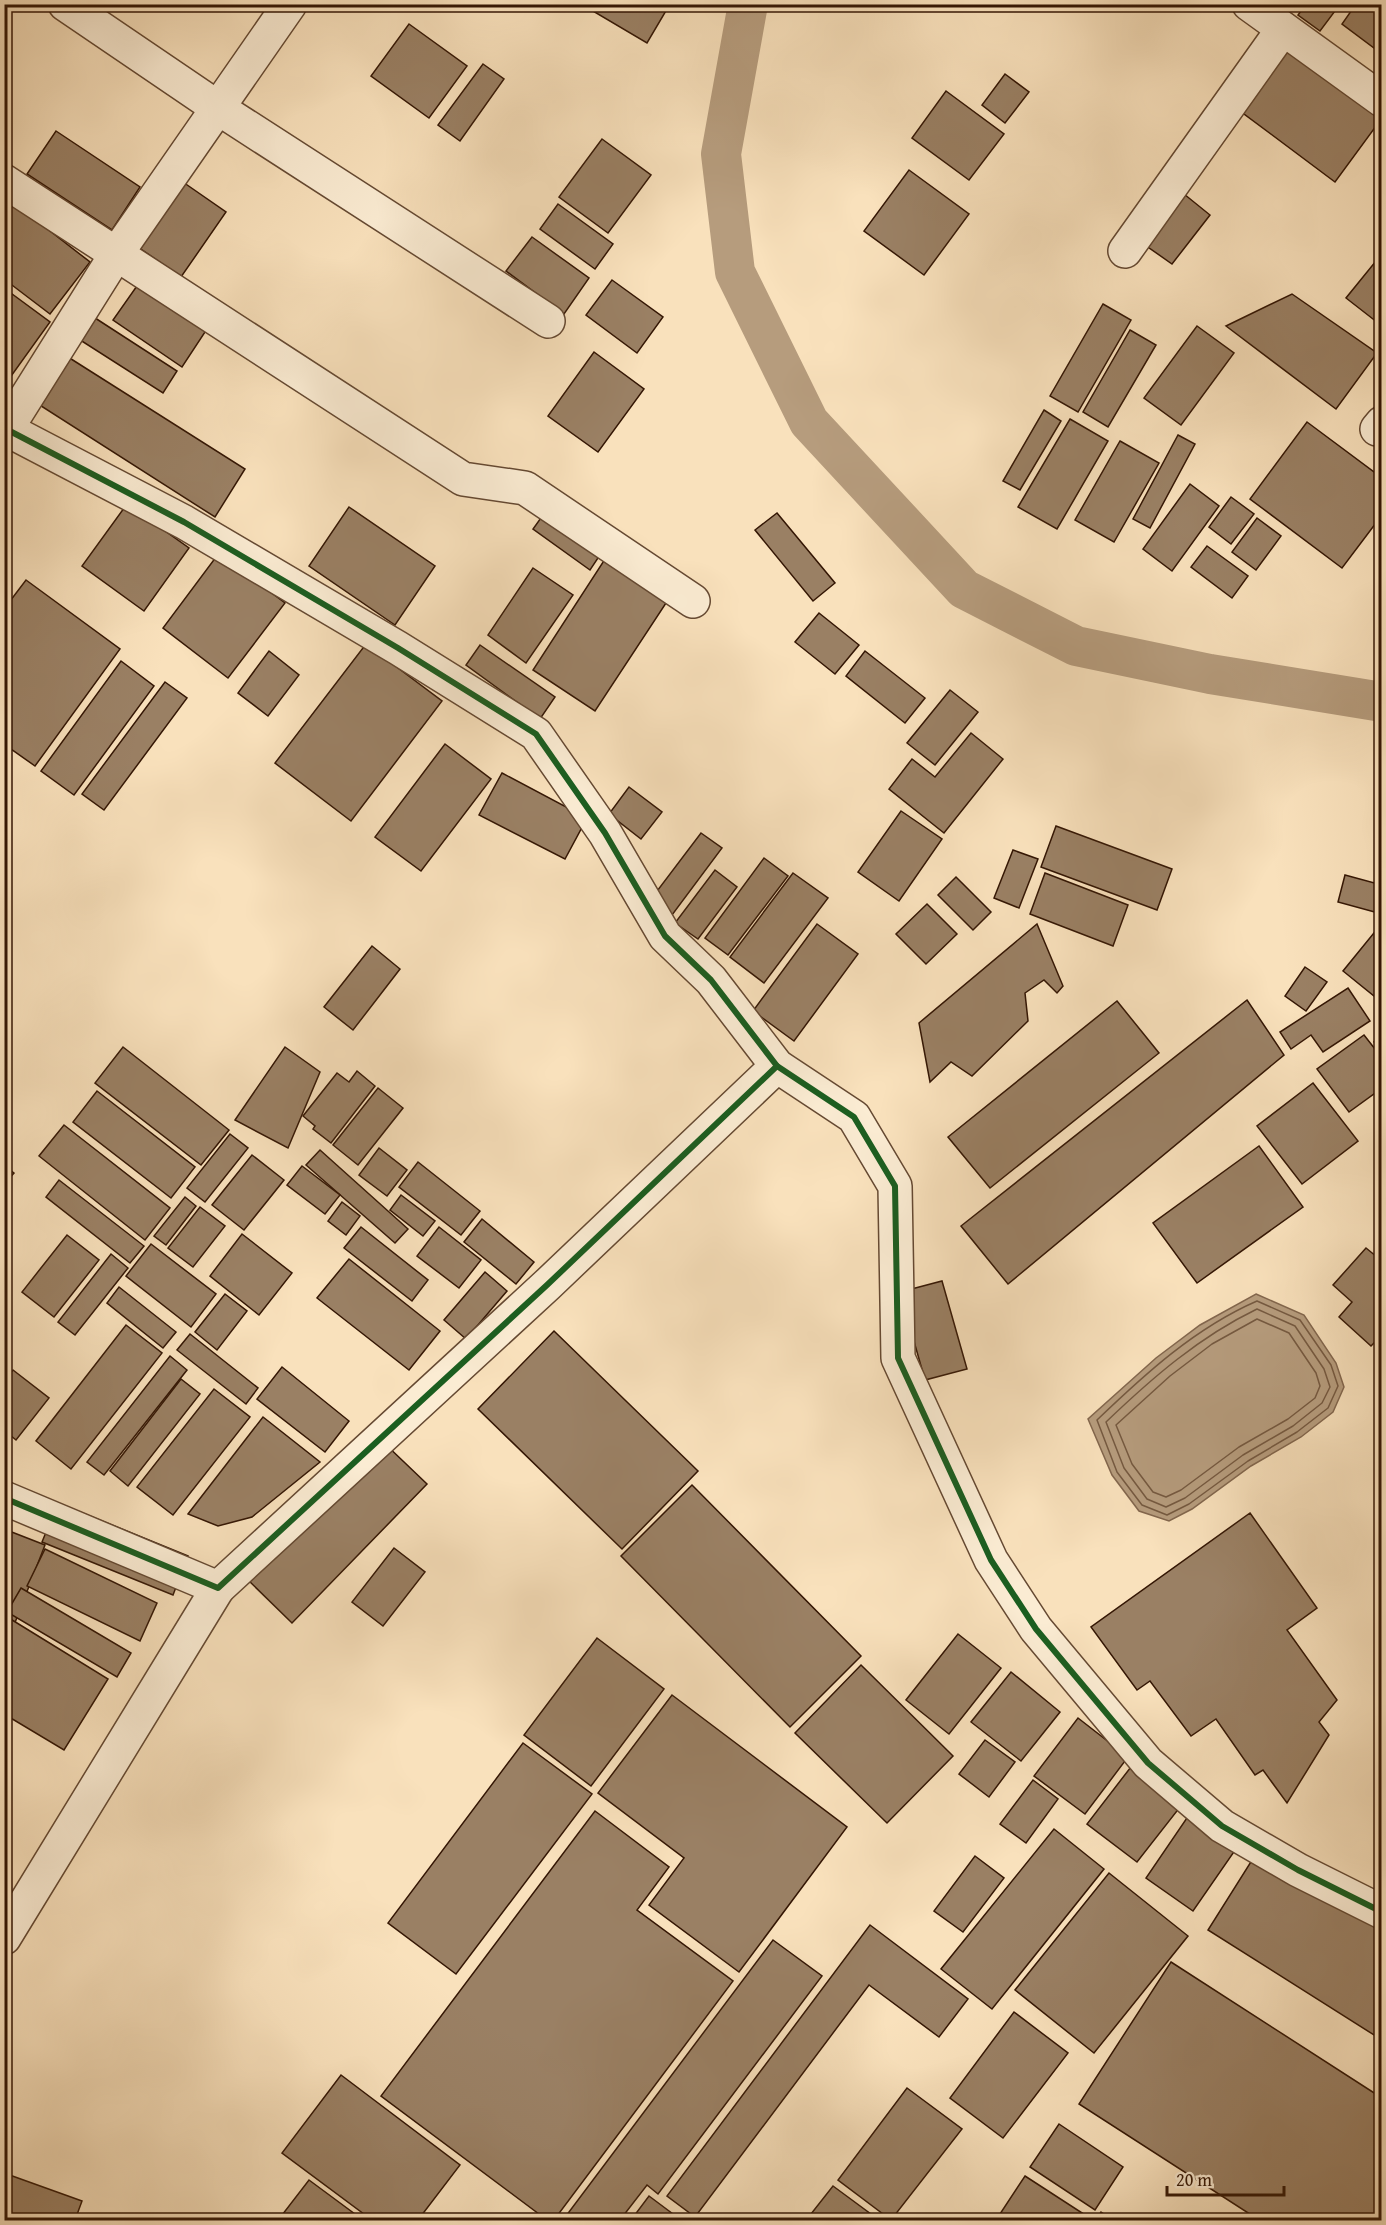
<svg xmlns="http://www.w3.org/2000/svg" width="1386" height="2225" font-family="'Gentium Book Plus',serif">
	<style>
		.water { fill: #b69c7d; stroke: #82664d; stroke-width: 1.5 }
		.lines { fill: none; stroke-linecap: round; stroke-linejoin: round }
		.shore { stroke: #755940; stroke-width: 1.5 }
		.canal { stroke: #b69c7d; stroke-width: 40 }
		.building { fill: #9a8064; stroke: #341604; stroke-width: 1.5 }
		.minor-casing { stroke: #654932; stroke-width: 36 }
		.minor { stroke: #fbecd3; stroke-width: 33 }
		.cycleway-casing { stroke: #fbecd3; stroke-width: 10 }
		.cycleway { stroke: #1b5e20; stroke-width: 6 }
	</style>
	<rect width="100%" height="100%" fill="#f9e1bc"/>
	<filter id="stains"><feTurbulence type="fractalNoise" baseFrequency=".00333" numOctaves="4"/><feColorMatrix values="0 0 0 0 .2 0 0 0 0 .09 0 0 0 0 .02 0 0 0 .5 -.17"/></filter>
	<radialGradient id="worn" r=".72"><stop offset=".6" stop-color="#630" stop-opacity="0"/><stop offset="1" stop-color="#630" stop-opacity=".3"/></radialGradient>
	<polygon class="water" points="1256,1294 1304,1315 1336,1363 1344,1387 1333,1412 1301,1437 1251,1466 1192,1509 1169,1521 1139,1511 1112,1475 1088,1419 1156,1358 1200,1325"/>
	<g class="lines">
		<g class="shore">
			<path d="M1257,1301L1300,1320L1331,1365L1338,1386L1328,1408L1297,1432L1248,1461L1189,1504L1167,1515L1142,1505L1117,1472L1097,1420C1145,1374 1195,1328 1257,1301Z"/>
			<path d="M1257,1309L1295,1326L1324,1369L1330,1387L1322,1403L1293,1426L1243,1455L1185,1498L1166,1507L1147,1499L1124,1468L1106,1422C1152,1378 1199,1337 1257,1309Z"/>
			<polygon points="1257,1319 1289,1333 1316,1373 1320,1386 1315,1398 1288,1419 1239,1447 1181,1490 1166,1497 1153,1492 1132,1464 1116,1425 1170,1376 1212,1344"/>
		</g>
		<polyline class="canal" points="748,4 721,154 735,272 809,422 964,589 1076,646 1210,674 1382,702"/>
	</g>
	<g class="building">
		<polygon points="581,4 670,4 647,43"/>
		<polygon points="1306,4 1334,4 1338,7 1320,31 1298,15"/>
		<polygon points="1356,4 1382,4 1382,54 1342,24"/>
		<polygon points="409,24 467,66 429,118 371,76"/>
		<polygon points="1283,45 1382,118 1335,182 1236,108"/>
		<polygon points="483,64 504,79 460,141 438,125"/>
		<polygon points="1005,74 1029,92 1005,123 982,105"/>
		<polygon points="946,91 1004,134 969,180 912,138"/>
		<polygon points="56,131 140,187 112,230 27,174"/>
		<polygon points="602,139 651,175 608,233 559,197"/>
		<polygon points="909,170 969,214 924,275 864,231"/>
		<polygon points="180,180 226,212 181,277 135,245"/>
		<polygon points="1184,194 1210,215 1172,264 1145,245"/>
		<polygon points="5,196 90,262 50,314 4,279"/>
		<polygon points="558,204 613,244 595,269 540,229"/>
		<polygon points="532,237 589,278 564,314 506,271"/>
		<polygon points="1380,256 1382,258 1382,326 1346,298"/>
		<polygon points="612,280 663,317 637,353 586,315"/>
		<polygon points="139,283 207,329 182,367 113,320"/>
		<polygon points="4,288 50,322 9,379 4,376"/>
		<polygon points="1292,294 1377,353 1336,409 1226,326"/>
		<polygon points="1103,304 1131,320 1078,412 1050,396"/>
		<polygon points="92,316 177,371 163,393 77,338"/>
		<polygon points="1197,326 1234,353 1181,425 1144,398"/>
		<polygon points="1130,330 1156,345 1108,427 1083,412"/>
		<polygon points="594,352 644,389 598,452 548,416"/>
		<polygon points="68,357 245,469 215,517 38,404"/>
		<polygon points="1044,410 1061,421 1020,490 1003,481"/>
		<polygon points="1070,419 1108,441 1057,529 1018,507"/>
		<polygon points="1307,422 1382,478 1382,515 1342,568 1250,499"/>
		<polygon points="1178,435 1195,444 1150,528 1133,519"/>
		<polygon points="1120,441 1159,463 1114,542 1075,520"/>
		<polygon points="1190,484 1219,506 1172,571 1143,549"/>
		<polygon points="1231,497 1254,514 1231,544 1209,527"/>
		<polygon points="127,504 189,548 144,611 82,566"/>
		<polygon points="349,507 435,566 395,625 309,566"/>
		<polygon points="548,508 604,549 590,570 533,529"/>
		<polygon points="777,513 835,583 813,601 755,530"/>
		<polygon points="1257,518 1281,536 1256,570 1232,552"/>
		<polygon points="1207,546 1248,576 1232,598 1191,567"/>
		<polygon points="219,553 285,603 228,678 163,628"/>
		<polygon points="607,556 670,597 595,711 533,670"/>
		<polygon points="533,568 573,595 526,663 488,635"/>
		<polygon points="26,580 120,649 35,766 4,744 4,609"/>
		<polygon points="819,613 859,645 835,674 795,642"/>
		<polygon points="366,644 442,701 351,821 275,763"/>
		<polygon points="480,645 555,697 540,719 466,665"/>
		<polygon points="269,651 299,675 268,716 238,693"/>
		<polygon points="865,651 925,698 905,723 846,676"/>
		<polygon points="121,661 154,686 74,795 41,771"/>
		<polygon points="165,682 187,698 104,810 82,794"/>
		<polygon points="950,690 978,712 935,765 907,743"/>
		<polygon points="971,733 1003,759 944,833 889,789 912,759 935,777"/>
		<polygon points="445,744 491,779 421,871 375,837"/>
		<polygon points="502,773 587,818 565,859 479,815"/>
		<polygon points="629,787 662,812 641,839 609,814"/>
		<polygon points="901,811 942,839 899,901 858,872"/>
		<polygon points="1056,826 1172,869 1157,910 1041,867"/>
		<polygon points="701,833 722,848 672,915 651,899"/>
		<polygon points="1013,850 1038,859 1019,908 994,898"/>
		<polygon points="764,858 788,876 728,955 705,938"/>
		<polygon points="715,870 737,887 698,939 675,923"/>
		<polygon points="793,873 828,898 764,983 730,957"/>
		<polygon points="1045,873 1128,905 1113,946 1030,914"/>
		<polygon points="1345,875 1382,885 1382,914 1338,902"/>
		<polygon points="956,877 991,912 973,930 938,895"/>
		<polygon points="927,904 957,934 926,964 896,934"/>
		<polygon points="1382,923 1382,998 1379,1000 1343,971"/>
		<polygon points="817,924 858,954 794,1041 753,1011"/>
		<polygon points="1037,924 1063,986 1057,993 1044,980 1025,993 1028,1021 972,1076 951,1062 930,1082 919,1023"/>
		<polygon points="372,946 400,969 353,1030 324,1007"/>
		<polygon points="1305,967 1327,982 1306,1011 1285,996"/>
		<polygon points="1348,988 1370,1021 1323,1052 1311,1035 1291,1049 1280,1032"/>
		<polygon points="1247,1000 1284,1055 1008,1284 961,1226"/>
		<polygon points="1117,1001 1159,1053 990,1188 948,1137"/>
		<polygon points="1382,1033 1382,1048 1374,1042"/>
		<polygon points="1364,1035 1382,1058 1382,1088 1349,1112 1317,1069"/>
		<polygon points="123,1047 229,1130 201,1165 95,1083"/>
		<polygon points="285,1047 320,1072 288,1148 235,1120"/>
		<polygon points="357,1071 375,1086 331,1143 313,1129 315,1126 303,1116 337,1073 349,1082"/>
		<polygon points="1313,1083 1358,1141 1302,1184 1257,1126"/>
		<polygon points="378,1088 403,1108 358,1165 333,1145"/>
		<polygon points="97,1091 195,1167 171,1198 73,1122"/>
		<polygon points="64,1125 170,1208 145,1240 39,1156"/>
		<polygon points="230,1134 248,1148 205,1202 187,1188"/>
		<polygon points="1259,1146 1303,1207 1197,1283 1153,1223"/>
		<polygon points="379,1148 407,1170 387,1196 359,1175"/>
		<polygon points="320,1150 408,1229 395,1243 306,1165"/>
		<polygon points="252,1155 284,1180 244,1230 212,1205"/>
		<polygon points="418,1162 480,1211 461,1235 399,1187"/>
		<polygon points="4,1165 14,1173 4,1184"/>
		<polygon points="302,1166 340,1195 325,1214 287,1185"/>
		<polygon points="59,1180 144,1246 130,1263 46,1197"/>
		<polygon points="401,1195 435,1221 423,1236 390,1210"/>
		<polygon points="185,1197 196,1206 166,1245 154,1236"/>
		<polygon points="342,1202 360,1216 346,1235 328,1221"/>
		<polygon points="200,1207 225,1226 193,1267 168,1248"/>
		<polygon points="482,1219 534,1262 516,1284 464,1242"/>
		<polygon points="361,1227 428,1280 412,1301 344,1248"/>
		<polygon points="439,1227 481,1260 459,1288 417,1256"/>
		<polygon points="242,1234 292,1273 259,1315 210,1276"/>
		<polygon points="67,1235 99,1260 54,1317 22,1292"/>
		<polygon points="151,1244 216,1294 191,1327 126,1276"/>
		<polygon points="1366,1248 1382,1261 1382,1335 1371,1346 1339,1317 1352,1302 1333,1285"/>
		<polygon points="111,1254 128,1268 75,1335 58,1322"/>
		<polygon points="349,1259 440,1331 409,1370 317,1298"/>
		<polygon points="485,1272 507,1291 466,1339 444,1320"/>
		<polygon points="942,1281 967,1369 925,1380 900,1292"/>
		<polygon points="119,1287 176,1332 163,1348 107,1303"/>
		<polygon points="225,1294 247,1311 217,1350 195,1332"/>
		<polygon points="126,1325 162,1353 71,1469 36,1441"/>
		<polygon points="554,1331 698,1471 622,1549 478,1409"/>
		<polygon points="190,1334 258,1388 246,1404 177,1350"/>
		<polygon points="170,1356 187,1370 104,1475 87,1462"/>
		<polygon points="282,1367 349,1421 325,1452 257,1399"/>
		<polygon points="13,1370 49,1398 16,1440 4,1430 4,1381"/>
		<polygon points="181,1379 200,1394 128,1486 110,1471"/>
		<polygon points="214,1389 250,1417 173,1515 137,1487"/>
		<polygon points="263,1417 320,1462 252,1517 218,1526 188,1514"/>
		<polygon points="381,1440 427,1484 292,1623 246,1578"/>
		<polygon points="692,1485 861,1656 790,1727 621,1556"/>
		<polygon points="58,1503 188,1556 173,1595 42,1542"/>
		<polygon points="1250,1513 1317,1608 1287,1630 1337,1700 1319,1722 1329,1735 1287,1803 1263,1770 1255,1775 1216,1719 1191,1736 1150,1681 1137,1690 1091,1627"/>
		<polygon points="4,1529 45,1545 4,1651"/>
		<polygon points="394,1548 425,1572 383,1626 352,1602"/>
		<polygon points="45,1549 157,1603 140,1641 27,1586"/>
		<polygon points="21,1588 131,1653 117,1677 7,1612"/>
		<polygon points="4,1615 108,1679 64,1750 4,1714"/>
		<polygon points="958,1634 1001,1668 949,1734 906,1700"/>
		<polygon points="597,1638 664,1689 591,1786 524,1735"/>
		<polygon points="861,1665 953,1756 887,1823 795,1733"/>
		<polygon points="1011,1672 1060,1712 1021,1761 971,1722"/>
		<polygon points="672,1695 847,1827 739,1972 649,1905 684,1858 598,1793"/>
		<polygon points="1078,1718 1128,1757 1085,1814 1034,1776"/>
		<polygon points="985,1740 1015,1762 989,1797 959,1774"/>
		<polygon points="523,1743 592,1794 456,1974 388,1923"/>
		<polygon points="1134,1763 1184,1802 1137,1862 1087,1824"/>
		<polygon points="1033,1780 1058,1799 1026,1843 1000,1824"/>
		<polygon points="595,1811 669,1867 637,1910 733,1981 554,2220 547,2220 381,2096"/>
		<polygon points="1191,1812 1238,1846 1193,1911 1146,1878"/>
		<polygon points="1054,1829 1104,1869 992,2009 941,1969"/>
		<polygon points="1259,1849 1382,1928 1382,2040 1208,1930"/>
		<polygon points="975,1856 1004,1878 963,1932 934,1911"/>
		<polygon points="1109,1873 1188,1936 1094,2053 1015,1990"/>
		<polygon points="870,1925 968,1999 939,2037 869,1985 695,2217 667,2196"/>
		<polygon points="773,1940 822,1976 658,2194 647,2185 620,2220 563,2220"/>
		<polygon points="1171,1962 1382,2098 1382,2220 1259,2220 1079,2104"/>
		<polygon points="1014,2012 1068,2053 1003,2138 950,2098"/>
		<polygon points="341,2075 460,2165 418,2220 372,2220 282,2153"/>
		<polygon points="907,2088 962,2129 891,2220 838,2180"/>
		<polygon points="1059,2124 1123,2167 1095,2210 1030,2167"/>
		<polygon points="4,2173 82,2201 75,2220 4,2220"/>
		<polygon points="1025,2176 1093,2220 996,2220"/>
		<polygon points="309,2180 363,2220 289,2220 282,2215"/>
		<polygon points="833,2186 879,2220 807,2219"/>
		<polygon points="649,2196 681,2220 631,2220"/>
		<polygon points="1101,2212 1113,2220 1096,2220"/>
	</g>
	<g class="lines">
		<defs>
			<g id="minor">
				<polyline points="65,4 218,108 548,321"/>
				<polyline points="1249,4 1382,100"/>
				<polyline points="4,181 463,479 525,488 693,601"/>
				<polyline points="1125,251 1283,29"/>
				<polyline points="4,428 184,522 398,648 536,734 605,833 665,936 711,980 777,1066 854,1117 895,1186 898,1358 991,1560 1036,1629 1148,1763 1222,1826 1298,1870 1382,1912"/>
				<polyline points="1377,429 1382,423"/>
				<polyline points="4,433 117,253 290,4"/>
				<polyline points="4,1498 218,1588 547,1285 777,1066"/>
				<polyline points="4,1938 218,1588"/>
			</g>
		</defs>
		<use href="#minor" class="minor-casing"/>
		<use href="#minor" class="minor"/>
		<defs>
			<g id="cycleway">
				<polyline points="4,428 184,522 398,648 536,734 605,833 665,936 711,980 777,1066 854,1117 895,1186 898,1358 991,1560 1036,1629 1148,1763 1222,1826 1298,1870 1382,1912"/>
				<polyline points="4,1498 218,1588 547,1285 777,1066"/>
			</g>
		</defs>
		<use href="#cycleway" class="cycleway-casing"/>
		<use href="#cycleway" class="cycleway"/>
	</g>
	<rect width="1386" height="2225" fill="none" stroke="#f9e1bc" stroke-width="24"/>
	<rect x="6" y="6" width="1374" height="2213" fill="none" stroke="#341604" stroke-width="3"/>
	<rect x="12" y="12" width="1362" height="2201" fill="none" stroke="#341604" stroke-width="1.5"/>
	<path d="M1167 2186v9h117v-9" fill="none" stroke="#341604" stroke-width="3"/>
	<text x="1176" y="2186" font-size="18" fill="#341604" stroke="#fbecd3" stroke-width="4.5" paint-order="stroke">20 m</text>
	<rect width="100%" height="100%" filter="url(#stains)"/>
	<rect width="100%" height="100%" fill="url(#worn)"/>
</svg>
